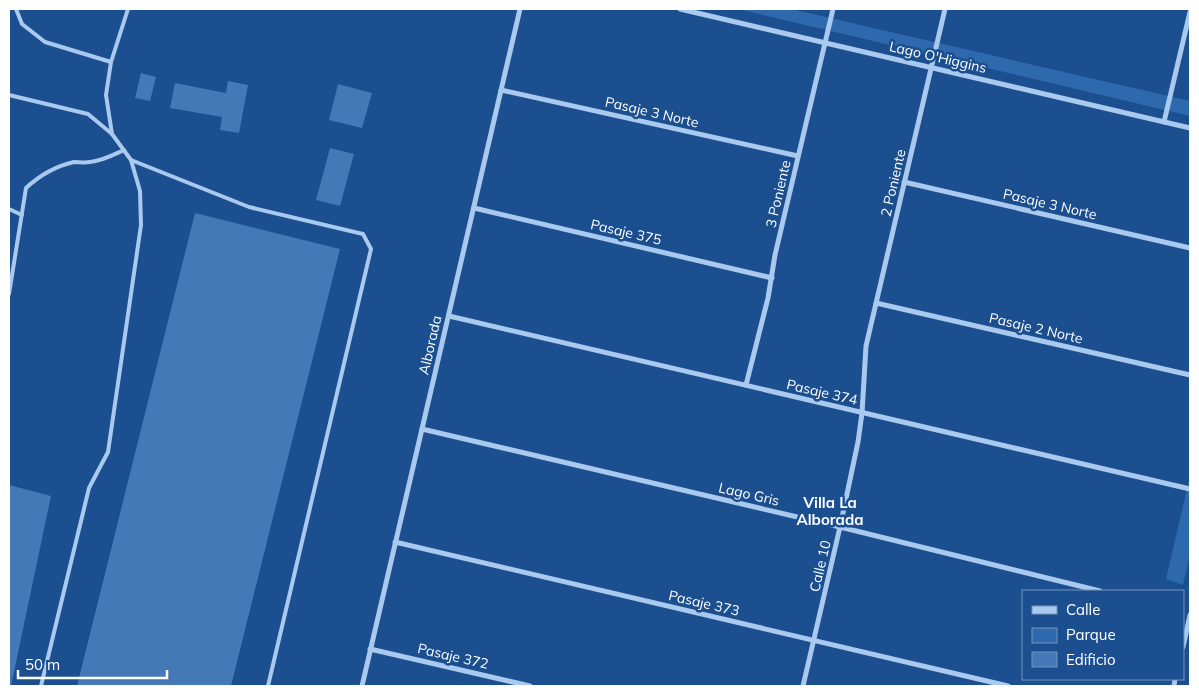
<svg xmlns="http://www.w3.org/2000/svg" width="1199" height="695" font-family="Mulish,sans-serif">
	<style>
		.green { fill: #2e69ad }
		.building { fill: #4478b7 }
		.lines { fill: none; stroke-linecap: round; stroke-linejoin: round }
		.lane { stroke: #a9c9ee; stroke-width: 4 }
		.street { stroke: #a9c9ee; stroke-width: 5 }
		.labels { text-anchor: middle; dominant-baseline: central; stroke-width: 5; stroke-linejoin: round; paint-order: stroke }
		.street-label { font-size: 14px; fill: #fff; stroke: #1b4f8f }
		.neighbourhood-label { font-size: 15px; font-weight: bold; fill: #fff; stroke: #1b4f8f }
	</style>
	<rect width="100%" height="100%" fill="#1b4f8f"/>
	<g class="green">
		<polygon points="738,9 791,9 1190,101 1190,116"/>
		<polygon points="1190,476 1190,555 1183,585 1166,579"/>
	</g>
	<g class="building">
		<polygon points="141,73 156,77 150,101 135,98"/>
		<polygon points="228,81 248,85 239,133 220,130 222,117 170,108 175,83 226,93"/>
		<polygon points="338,84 372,93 362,128 329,120"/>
		<polygon points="330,148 354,154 340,206 316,200"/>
		<polygon points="195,213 340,249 231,686 77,686"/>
		<polygon points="9,485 51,496 11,686 9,686"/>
	</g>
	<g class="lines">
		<g class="lane">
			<polyline points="16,9 22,24 45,42 111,62"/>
			<polyline points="9,95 88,114 112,134 131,160 140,191 141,225 108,452 89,488 41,686"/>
			<polyline points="112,134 106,95 111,62 128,9"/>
			<polyline points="131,160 249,207 363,234 371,249 268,686"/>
			<polyline points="9,209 22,215"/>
			<path d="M9,294L26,188C39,176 56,166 74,162C79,162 85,163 90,162C102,161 113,155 124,150"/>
		</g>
		<g class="street">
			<polyline points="680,9 1190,128"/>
			<polyline points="501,90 798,156"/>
			<polyline points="1164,122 1190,12"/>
			<polyline points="904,182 1190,248"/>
			<polyline points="474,208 772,278"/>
			<polyline points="876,303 1190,375"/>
			<polyline points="449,316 1190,489"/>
			<polyline points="746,385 768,298 775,255 833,9"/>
			<polyline points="422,429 840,527 1100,591"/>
			<polyline points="395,542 1008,686"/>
			<polyline points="1183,647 1190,615"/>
			<polyline points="370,649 530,686"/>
			<polyline points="362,686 520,9"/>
			<polyline points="803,686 840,527 858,442 862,413 866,346 945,9"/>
			<polyline points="1174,686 1175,679"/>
		</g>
	</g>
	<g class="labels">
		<g class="street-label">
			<text transform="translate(938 57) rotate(13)">Lago O'Higgins</text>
			<text transform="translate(652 112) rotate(13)">Pasaje 3 Norte</text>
			<text transform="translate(893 183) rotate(-77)">2 Poniente</text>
			<text transform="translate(778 194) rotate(-77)">3 Poniente</text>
			<text transform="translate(1050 204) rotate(13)">Pasaje 3 Norte</text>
			<text transform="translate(626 232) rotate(13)">Pasaje 375</text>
			<text transform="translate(1036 328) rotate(13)">Pasaje 2 Norte</text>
			<text transform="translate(430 345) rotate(-77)">Alborada</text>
			<text transform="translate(822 392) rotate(13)">Pasaje 374</text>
			<text transform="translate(749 494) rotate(13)">Lago Gris</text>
			<text transform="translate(820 566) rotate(-77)">Calle 10</text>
			<text transform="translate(704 603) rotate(13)">Pasaje 373</text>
			<text transform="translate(453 656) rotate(13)">Pasaje 372</text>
		</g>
		<g class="neighbourhood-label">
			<text x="830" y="502">Villa La<tspan x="830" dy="17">Alborada</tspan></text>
		</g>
	</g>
	<rect width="1199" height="695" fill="none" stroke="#ffffff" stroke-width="20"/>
	<rect x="1022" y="590" width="162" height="90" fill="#1b4f8f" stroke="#7695bc"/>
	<rect x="1032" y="606" width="25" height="8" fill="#a9c9ee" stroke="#7695bc"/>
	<text x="1066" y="615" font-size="15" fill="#ffffff">Calle</text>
	<rect x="1032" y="628" width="25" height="15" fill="#2e69ad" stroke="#7695bc"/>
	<text x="1066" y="640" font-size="15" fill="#ffffff">Parque</text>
	<rect x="1032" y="652" width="25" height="15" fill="#4478b7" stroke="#7695bc"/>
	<text x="1066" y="665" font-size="15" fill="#ffffff">Edificio</text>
	<path d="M18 670v8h149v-8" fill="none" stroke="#ffffff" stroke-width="2.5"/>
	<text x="25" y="670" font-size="15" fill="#ffffff" stroke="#1b4f8f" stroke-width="4" paint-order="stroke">50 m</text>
</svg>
